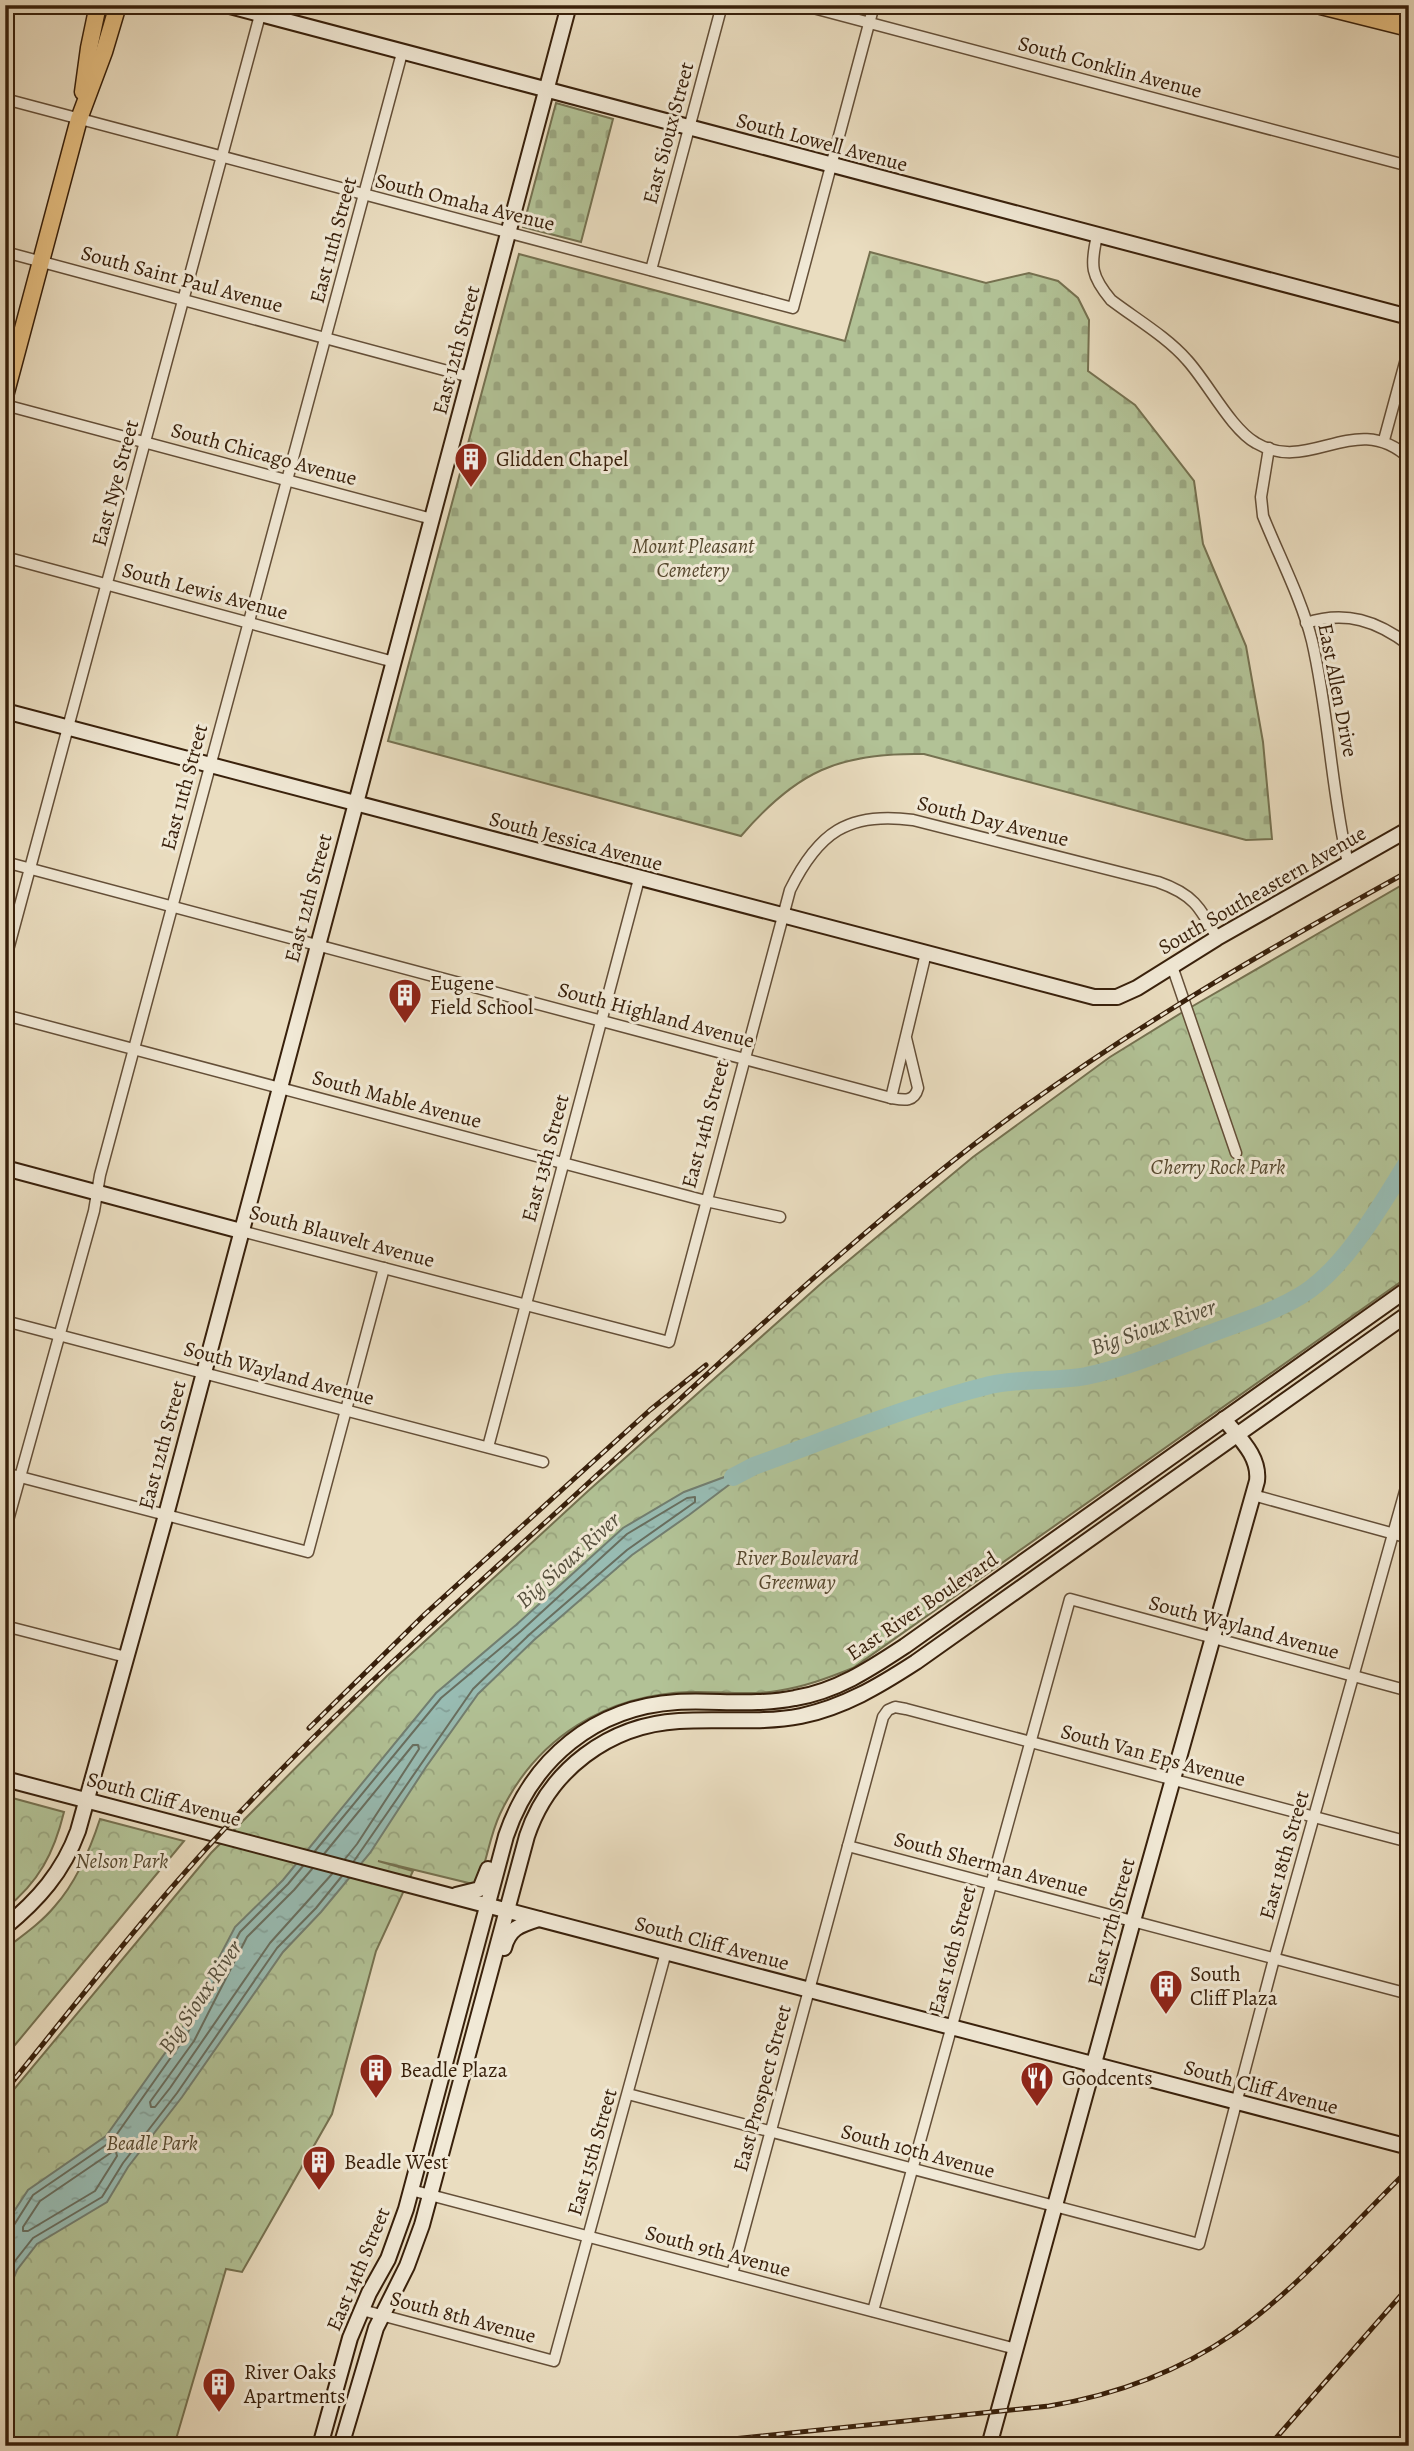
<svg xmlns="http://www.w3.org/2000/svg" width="1414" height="2451" font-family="Alegreya,serif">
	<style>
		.cemetery { fill: url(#cemetery-stones); stroke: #757150; stroke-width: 2 }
		.park { fill: url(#park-crowns); stroke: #757150; stroke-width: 2; fill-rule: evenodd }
		.water { fill: url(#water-ripples); stroke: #727e70; stroke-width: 2 }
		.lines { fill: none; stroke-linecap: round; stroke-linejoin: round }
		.shore { stroke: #686e5f; stroke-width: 2 }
		.river { stroke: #98bcb3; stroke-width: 18 }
		.street-casing { stroke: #644f38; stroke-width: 13 }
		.secondary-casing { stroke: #38200b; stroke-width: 18 }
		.primary-casing { stroke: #38200b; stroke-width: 19 }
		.highway-casing { stroke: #38200b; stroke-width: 21 }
		.street { stroke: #f1e9d6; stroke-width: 10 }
		.secondary { stroke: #f1e9d6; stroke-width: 14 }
		.primary { stroke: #e5be80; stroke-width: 16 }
		.highway { stroke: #e5be80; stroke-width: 18 }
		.rail-casing { stroke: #38200b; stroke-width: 5 }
		.rail { stroke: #f1e9d6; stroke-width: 2.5; stroke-dasharray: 8; stroke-linecap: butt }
		.labels { text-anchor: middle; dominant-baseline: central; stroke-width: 6; stroke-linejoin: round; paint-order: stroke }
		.street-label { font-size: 21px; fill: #38200b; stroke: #f1e9d6 }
		.poi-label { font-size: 21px; fill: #38200b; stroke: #f1e9d6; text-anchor: start }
		.park-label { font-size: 21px; font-style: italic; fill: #56482e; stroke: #f1e9d6 }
		.water-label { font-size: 23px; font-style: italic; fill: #554f3d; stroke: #f1e9d6 }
	</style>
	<defs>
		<pattern id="cemetery-stones" width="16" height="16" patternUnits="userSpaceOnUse" patternTransform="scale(1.75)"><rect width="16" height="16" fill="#b2c296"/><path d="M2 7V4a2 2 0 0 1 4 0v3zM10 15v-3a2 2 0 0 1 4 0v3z" fill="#9aa680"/></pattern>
		<pattern id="park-crowns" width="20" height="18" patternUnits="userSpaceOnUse" patternTransform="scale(1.75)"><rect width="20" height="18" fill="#b2c296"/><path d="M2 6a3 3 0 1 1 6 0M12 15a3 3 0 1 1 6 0" fill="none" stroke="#9aa680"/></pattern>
		<pattern id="water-ripples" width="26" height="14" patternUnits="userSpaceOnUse" patternTransform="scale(1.75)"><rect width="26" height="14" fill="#98bcb3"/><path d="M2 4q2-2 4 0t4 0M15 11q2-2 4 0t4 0" fill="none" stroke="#84a199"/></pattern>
	</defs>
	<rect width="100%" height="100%" fill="#eaddc0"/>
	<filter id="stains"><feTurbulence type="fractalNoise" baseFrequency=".00286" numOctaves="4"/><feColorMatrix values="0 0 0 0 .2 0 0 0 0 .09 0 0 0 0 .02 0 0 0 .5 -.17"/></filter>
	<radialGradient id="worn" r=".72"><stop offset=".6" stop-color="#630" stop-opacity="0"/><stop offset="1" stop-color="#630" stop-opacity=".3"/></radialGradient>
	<g class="cemetery">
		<polygon points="556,103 613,119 581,242 523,227"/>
		<path d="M870,252L986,283L1029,273L1058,281L1078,298L1089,320L1088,371L1135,405L1194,481L1203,544L1246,646L1263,742L1272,839L1246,840L924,754C839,752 796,772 741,836L388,741L519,254L845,341Z"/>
	</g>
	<g class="park">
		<path d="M1409,881V1276L853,1668C828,1678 804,1687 777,1691C749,1696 719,1691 691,1692C608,1694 536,1737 500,1814C489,1837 487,1863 477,1885L378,1861L413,1871L376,1951L332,2114L242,2272L226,2269L174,2446H5V2100L211,1853L387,1676L588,1491L825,1280L973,1157L1110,1057L1186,1010ZM960,1395V1396L795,1451L889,1416Z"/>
		<path d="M5,1796L64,1812C54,1853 39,1882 5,1909Z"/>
		<path d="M100,1819L184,1841L5,2057V1949C22,1936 41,1923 55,1906C77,1881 90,1850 100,1819Z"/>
	</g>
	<polygon class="water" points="754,1466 689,1515 632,1555 534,1640 478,1694 426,1767 370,1853 321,1912 283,1952 182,2097 128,2167 107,2202 37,2244 17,2270 5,2299 5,2225 28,2190 106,2136 180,2032 235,1927 283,1880 436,1693 516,1625 623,1528 684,1492"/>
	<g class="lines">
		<g class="shore">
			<polyline points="315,1851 441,1698 521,1631 627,1534 687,1498 695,1497 695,1502 627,1550 530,1634 473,1689 354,1861"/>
			<polyline points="324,1854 413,1745 418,1745 419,1749 357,1844 345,1859"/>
			<polyline points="312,1869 294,1890 247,1937 194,2041 150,2102 151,2107 155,2107 170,2088 270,1943 332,1874"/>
			<polygon points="112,2152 116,2152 117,2156 95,2191 28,2231 23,2231 23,2227 40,2201"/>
			<polyline points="5,2227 14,2225 33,2195 112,2141 186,2036 240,1932 288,1884 303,1866"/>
			<polyline points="5,2280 11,2266 33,2238 102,2197 123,2163 177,2093 277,1948 316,1908 342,1876"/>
		</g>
		<path class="river" d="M733,1477L754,1466C832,1438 910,1405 990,1385C1022,1378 1054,1382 1086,1376C1124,1368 1160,1353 1196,1339C1231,1325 1268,1315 1300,1296C1344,1270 1382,1204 1409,1160"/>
		<defs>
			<g id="street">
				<polyline points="802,5 1409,166"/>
				<polyline points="5,99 793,308 874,5"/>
				<path d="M1097,236C1090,266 1091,276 1111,300C1136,319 1167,337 1187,360C1208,383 1231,429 1256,443C1310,475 1355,409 1409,458"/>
				<polyline points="5,252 470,377"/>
				<polyline points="651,270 722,5"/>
				<polyline points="5,405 432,519"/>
				<polyline points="1384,440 1409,348"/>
				<path d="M1269,448L1261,497L1263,516C1279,556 1302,600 1312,641C1329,714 1331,790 1348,863"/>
				<polyline points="5,557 394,662"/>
				<path d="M1306,623C1346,610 1377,621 1409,645"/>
				<polyline points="5,862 891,1098"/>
				<polyline points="5,961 260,15"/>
				<polyline points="1172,966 1236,1153"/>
				<polyline points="5,1015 706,1201 780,1217"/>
				<path d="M906,1038L918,1088C914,1103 903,1100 891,1098L926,953"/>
				<path d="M241,1231L669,1342L790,890C818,833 848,811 913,820L1158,882C1193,894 1200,907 1217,938"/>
				<polyline points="5,1321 543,1462"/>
				<polyline points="488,1447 639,879"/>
				<polyline points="5,1473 308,1552 384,1268"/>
				<polyline points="1253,1495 1409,1538"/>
				<polyline points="5,1531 94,1211 100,1175 402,53"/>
				<polyline points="5,1626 126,1657"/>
				<polyline points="848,1846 1409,1994"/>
				<polyline points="628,2094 1199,2244 1274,1959 1409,1477"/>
				<polyline points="411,2190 1016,2349"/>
				<polyline points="732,2274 883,1717 888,1710 895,1707 906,1709 1409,1842"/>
				<polyline points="362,2310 554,2361 666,1952"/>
				<polyline points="873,2311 1070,1599 1409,1691"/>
			</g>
			<g id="secondary">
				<polyline points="226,5 1409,317"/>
				<polyline points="5,711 1094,997 1117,997 1137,988 1217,938 1409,829"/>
				<polyline points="5,1168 241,1231"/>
				<polyline points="5,1779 1409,2147"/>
				<polyline points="456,1895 480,1889 488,1869"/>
				<path d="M5,1927C38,1900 63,1872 78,1831L166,1515L569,5"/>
				<path d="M504,1948C509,1928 520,1925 539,1919"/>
				<path d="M320,2446L350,2338L369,2293L388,2259L406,2209L506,1836C532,1759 595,1707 677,1702C716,1700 756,1706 795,1698C837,1691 870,1669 905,1646L1409,1288"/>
				<path d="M341,2446L376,2328L407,2266L422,2225L527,1836C549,1770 609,1725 679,1721C720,1718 760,1724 801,1716C844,1707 879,1686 916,1662L1409,1313"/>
				<path d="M989,2446L1133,1921L1257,1481C1260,1456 1239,1438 1224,1419"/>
			</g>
			<g id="primary">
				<polyline points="83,92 89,48 98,5"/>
				<polyline points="5,396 79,119 104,52 118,5"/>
			</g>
			<g id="highway">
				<polyline points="1321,5 1409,27"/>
				<polyline points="1391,5 1409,10"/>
			</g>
		</defs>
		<use href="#street" class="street-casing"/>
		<use href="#secondary" class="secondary-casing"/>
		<use href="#primary" class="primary-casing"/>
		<use href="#highway" class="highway-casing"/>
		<use href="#street" class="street"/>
		<use href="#secondary" class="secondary"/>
		<use href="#primary" class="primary"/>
		<use href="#highway" class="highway"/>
		<defs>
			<g id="rail">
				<polyline points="309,1728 425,1614 650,1410 706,1365"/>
				<path d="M5,2091C74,2006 141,1919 216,1838C334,1709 468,1594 597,1475C736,1349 872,1217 1024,1107C1147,1019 1277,944 1409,871"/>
				<path d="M665,2446L1049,2406C1115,2395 1178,2372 1233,2334C1295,2291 1354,2223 1409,2169"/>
				<polyline points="1269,2446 1409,2286"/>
			</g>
		</defs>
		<use href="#rail" class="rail-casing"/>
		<use href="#rail" class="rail"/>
	</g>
	<defs>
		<symbol id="building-pin" viewBox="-11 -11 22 30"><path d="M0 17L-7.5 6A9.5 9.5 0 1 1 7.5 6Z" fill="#8f2418" stroke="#f1e9d6"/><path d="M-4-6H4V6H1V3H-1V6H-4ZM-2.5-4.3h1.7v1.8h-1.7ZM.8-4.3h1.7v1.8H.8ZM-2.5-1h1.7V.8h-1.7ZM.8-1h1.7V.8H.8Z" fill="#fff"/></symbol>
		<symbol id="restaurant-pin" viewBox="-11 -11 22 30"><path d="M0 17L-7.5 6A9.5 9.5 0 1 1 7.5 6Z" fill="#8f2418" stroke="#f1e9d6"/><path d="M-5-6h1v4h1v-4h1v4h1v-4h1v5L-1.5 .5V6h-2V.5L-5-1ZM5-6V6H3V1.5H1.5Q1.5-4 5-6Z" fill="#fff"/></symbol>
	</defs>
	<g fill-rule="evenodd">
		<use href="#building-pin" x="452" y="440" width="38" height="52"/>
		<use href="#building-pin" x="386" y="976" width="38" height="52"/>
		<use href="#building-pin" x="1147" y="1967" width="38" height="52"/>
		<use href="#building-pin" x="357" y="2051" width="38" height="52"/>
		<use href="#restaurant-pin" x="1018" y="2059" width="38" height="52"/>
		<use href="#building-pin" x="300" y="2143" width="38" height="52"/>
		<use href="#building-pin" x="200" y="2365" width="38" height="52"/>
	</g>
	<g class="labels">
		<g class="street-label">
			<text transform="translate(1110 67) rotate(15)">South Conklin Avenue</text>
			<text transform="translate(668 133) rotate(-75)">East Sioux Street</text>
			<text transform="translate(822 142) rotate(15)">South Lowell Avenue</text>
			<text transform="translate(465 202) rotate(14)">South Omaha Avenue</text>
			<text transform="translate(333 240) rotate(-75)">East 11th Street</text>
			<text transform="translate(182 279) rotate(15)">South Saint Paul Avenue</text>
			<text transform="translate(456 350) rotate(-75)">East 12th Street</text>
			<text transform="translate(264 454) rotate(15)">South Chicago Avenue</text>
			<text transform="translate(115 483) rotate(-75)">East Nye Street</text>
			<text transform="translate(205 591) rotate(15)">South Lewis Avenue</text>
			<text transform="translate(1338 690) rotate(79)">East Allen Drive</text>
			<text transform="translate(184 787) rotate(-75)">East 11th Street</text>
			<text transform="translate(993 821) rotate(14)">South Day Avenue</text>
			<text transform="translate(576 841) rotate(15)">South Jessica Avenue</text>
			<text transform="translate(1262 890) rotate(-30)">South Southeastern Avenue</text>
			<text transform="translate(308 898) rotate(-75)">East 12th Street</text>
			<text transform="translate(656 1015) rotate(15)">South Highland Avenue</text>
			<text transform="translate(397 1099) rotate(15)">South Mable Avenue</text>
			<text transform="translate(705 1124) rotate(-75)">East 14th Street</text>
			<text transform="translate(545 1158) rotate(-75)">East 13th Street</text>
			<text transform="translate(342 1236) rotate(15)">South Blauvelt Avenue</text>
			<text transform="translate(279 1373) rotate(15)">South Wayland Avenue</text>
			<text transform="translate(162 1445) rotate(-75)">East 12th Street</text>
			<text transform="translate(922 1606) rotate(-34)">East River Boulevard</text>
			<text transform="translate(1244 1627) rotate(15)">South Wayland Avenue</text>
			<text transform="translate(1153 1755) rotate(15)">South Van Eps Avenue</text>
			<text transform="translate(164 1799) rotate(15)">South Cliff Avenue</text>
			<text transform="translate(1284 1855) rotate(-74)">East 18th Street</text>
			<text transform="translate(991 1864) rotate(15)">South Sherman Avenue</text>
			<text transform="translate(1111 1922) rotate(-75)">East 17th Street</text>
			<text transform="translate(712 1943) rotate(15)">South Cliff Avenue</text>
			<text transform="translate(952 1950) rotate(-75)">East 16th Street</text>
			<text transform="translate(1261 2087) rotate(15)">South Cliff Avenue</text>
			<text transform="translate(762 2088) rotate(-75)">East Prospect Street</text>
			<text transform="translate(918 2151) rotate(15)">South 10th Avenue</text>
			<text transform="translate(592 2152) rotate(-74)">East 15th Street</text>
			<text transform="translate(718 2251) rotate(15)">South 9th Avenue</text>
			<text transform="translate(358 2269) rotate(-67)">East 14th Street</text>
			<text transform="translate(463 2317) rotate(15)">South 8th Avenue</text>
		</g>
		<g class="poi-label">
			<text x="496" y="459">Glidden Chapel</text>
			<text x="430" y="983">Eugene<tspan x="430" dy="24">Field School</tspan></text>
			<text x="1190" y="1974">South<tspan x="1190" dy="24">Cliff Plaza</tspan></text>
			<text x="400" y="2070">Beadle Plaza</text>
			<text x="1062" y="2078">Goodcents</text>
			<text x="344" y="2162">Beadle West</text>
			<text x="244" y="2372">River Oaks<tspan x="244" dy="24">Apartments</tspan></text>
		</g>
		<g class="park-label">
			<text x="693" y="546">Mount Pleasant<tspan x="693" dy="24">Cemetery</tspan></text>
			<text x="1218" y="1167">Cherry Rock Park</text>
			<text x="797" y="1558">River Boulevard<tspan x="797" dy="24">Greenway</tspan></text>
			<text x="122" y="1861">Nelson Park</text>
			<text x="152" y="2143">Beadle Park</text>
		</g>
		<g class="water-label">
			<text transform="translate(1153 1327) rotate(-19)">Big Sioux River</text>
			<text transform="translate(568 1560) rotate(-42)">Big Sioux River</text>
			<text transform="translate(200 1997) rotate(-56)">Big Sioux River</text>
		</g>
	</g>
	<rect width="1414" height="2451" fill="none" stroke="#eaddc0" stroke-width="28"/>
	<rect x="7" y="7" width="1400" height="2437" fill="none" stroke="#38200b" stroke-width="3.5"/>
	<rect x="14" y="14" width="1386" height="2423" fill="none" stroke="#38200b" stroke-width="2"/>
	<rect width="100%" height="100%" filter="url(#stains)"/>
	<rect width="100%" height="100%" fill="url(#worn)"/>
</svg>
